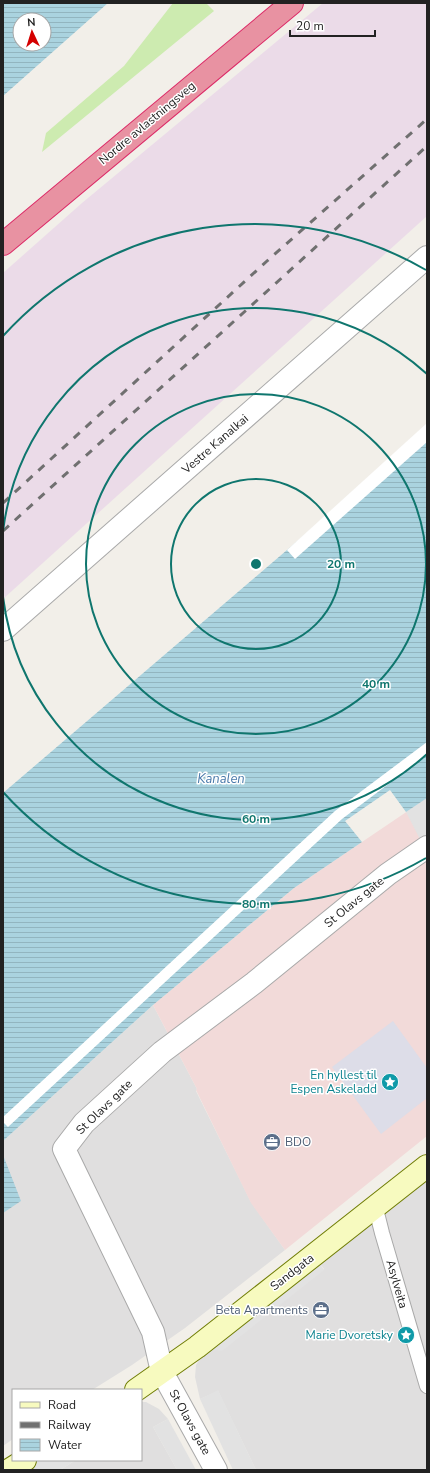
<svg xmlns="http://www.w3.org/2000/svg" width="430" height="1473" font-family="'Nunito Sans',sans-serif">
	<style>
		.residential { fill: #e0dfdf }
		.commercial { fill: #f2dad9 }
		.industrial { fill: #ebdbe8 }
		.grass { fill: #cdebb0 }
		.parking { fill: #e2e2e2 }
		.plaza { fill: #dddde8 }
		.water { fill: url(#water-rules); fill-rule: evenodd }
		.pier { fill: #fff }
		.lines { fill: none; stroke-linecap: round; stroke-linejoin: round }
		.lane-casing { stroke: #a9a9a9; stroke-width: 16 }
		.street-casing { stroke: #a9a9a9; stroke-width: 24 }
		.secondary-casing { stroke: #707d05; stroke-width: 24 }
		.highway-casing { stroke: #dc2a67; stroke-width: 24 }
		.lane { stroke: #fff; stroke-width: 14 }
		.street { stroke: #fff; stroke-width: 22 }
		.secondary { stroke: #f7fabf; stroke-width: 22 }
		.highway { stroke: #e892a2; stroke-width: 22 }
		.rail { stroke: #707070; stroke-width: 3; stroke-dasharray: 8 8; stroke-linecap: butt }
		.ring { fill: none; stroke: #0f766e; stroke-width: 2 }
		.labels { text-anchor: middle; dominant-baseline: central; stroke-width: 3; stroke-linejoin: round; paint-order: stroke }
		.street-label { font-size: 12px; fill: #222; stroke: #fff }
		.culture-label { font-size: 12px; fill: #0d838f; stroke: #fff; text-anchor: end }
		.service-label { font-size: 12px; fill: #4e5e75; stroke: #fff; text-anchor: start }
		.water-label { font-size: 13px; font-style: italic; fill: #4a7aab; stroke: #fff }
		.centre { fill: #0f766e; stroke: #fff; stroke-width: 2 }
		.ring-label { font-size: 12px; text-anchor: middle; font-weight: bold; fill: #0f766e; stroke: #fff; stroke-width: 3; stroke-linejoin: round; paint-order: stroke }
	</style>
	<defs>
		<pattern id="water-rules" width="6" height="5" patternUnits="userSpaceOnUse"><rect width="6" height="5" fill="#aad3df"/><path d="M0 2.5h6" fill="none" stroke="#92b5bf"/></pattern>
	</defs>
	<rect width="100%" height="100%" fill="#f2efe9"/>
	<g class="residential">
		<polygon points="153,1005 197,1089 196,1091 251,1202 285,1250 185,1328 132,1365 92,1390 13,1390 13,1439 3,1446 3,1141"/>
		<polygon points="427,1175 427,1470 256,1470 218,1391 200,1399 195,1377 196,1365 206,1349 324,1269 318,1261"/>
		<polygon points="141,1402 146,1402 159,1409 168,1419 153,1427 177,1470 60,1470 76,1460 141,1460"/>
	</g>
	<polygon class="commercial" points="427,798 427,1136 285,1250 251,1203 196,1090 197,1089 153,1005 294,888"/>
	<polygon class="industrial" points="323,3 427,3 427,216 3,599 3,273 82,203"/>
	<polygon class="grass" points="173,3 206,3 214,11 42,152 46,133 124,66"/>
	<g class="parking">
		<polygon points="427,798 427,853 406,812"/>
		<polygon points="318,1261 324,1270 222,1351 206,1349"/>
		<polygon points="218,1390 256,1470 233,1470 200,1399"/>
		<polygon points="168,1419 196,1470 177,1470 153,1427"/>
		<polygon points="39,1460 76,1460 60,1470 24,1470"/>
	</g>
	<polygon class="plaza" points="393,1021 427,1068 427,1098 381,1134 332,1067"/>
	<g class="water">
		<path d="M3,3H108L3,96ZM20,20H44V44H20Z"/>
		<polygon points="427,424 427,798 406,812 390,790 345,821 362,842 294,888 153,1005 3,1141 3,793 315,526"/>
		<polygon points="3,1155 21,1201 3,1213"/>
	</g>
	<g class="pier">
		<polygon points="427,423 427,442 295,559 287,550"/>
		<polygon points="427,742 427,755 342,819 8,1127 3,1122 3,1117 335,811"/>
	</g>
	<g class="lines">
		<defs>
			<polyline id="lane" points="375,1205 382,1233 427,1386"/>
			<g id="street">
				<polyline points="3,630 427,257"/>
				<polyline points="216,1470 162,1372 153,1332 64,1149 84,1123 162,1052 254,983 388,874 427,847"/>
			</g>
			<g id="secondary">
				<polyline points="136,1390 197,1347 427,1166"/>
				<polyline points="9,1470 25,1460"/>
			</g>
			<polyline id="highway" points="3,244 292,3"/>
		</defs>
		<use href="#lane" class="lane-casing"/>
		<use href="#street" class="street-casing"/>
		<use href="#secondary" class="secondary-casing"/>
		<use href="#highway" class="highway-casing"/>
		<use href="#lane" class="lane"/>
		<use href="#street" class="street"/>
		<use href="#secondary" class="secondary"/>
		<use href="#highway" class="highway"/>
		<g class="rail">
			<polyline points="3,503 267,261 427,119"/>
			<polyline points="3,531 427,146"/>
		</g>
	</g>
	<g class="ring">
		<circle cx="256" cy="564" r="85"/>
		<circle cx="256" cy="564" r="170"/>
		<path d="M427 754A255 255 0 0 1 3 597M3 531A255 255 0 0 1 427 374"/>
		<path d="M426 858A340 340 0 0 1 3 792M3 336A340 340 0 0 1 426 270"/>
	</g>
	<defs>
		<symbol id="sight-disc" viewBox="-11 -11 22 22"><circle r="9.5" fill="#0f9aa8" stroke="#fff"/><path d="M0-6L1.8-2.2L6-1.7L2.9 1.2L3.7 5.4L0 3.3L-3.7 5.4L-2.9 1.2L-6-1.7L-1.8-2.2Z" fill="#fff"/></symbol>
		<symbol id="office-disc" viewBox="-11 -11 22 22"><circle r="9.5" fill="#5c6f8a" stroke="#fff"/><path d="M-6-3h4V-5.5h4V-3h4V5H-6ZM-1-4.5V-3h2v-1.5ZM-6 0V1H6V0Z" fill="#fff"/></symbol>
	</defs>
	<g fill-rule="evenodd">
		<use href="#sight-disc" x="380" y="1072" width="20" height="20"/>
		<use href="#office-disc" x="262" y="1132" width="20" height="20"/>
		<use href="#office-disc" x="311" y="1300" width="20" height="20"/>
		<use href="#sight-disc" x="396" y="1325" width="20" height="20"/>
	</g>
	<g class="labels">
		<g class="street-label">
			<text transform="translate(147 123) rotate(-40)">Nordre avlastningsveg</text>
			<text transform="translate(215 444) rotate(-41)">Vestre Kanalkai</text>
			<text transform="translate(354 902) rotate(-39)">St Olavs gate</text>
			<text transform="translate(104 1107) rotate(-44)">St Olavs gate</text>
			<text transform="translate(292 1272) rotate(-38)">Sandgata</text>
			<text transform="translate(397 1284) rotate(74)">Asylveita</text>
			<text transform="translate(190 1422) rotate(61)">St Olavs gate</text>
		</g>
		<g class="culture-label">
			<text x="377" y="1075">En hyllest til<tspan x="377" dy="14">Espen Askeladd</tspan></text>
			<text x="393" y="1335">Marie Dvoretsky</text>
		</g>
		<g class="service-label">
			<text x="285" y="1142">BDO</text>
			<text x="308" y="1310" text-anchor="end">Beta Apartments</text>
		</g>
		<g class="water-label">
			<text x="221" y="779">Kanalen</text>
		</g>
	</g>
	<circle cx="256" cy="564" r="6" class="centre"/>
	<g class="ring-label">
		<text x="341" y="568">20 m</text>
		<text x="376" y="688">40 m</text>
		<text x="256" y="823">60 m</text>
		<text x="256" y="908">80 m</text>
	</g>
	<rect width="430" height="1473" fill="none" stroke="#222222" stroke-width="8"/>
	<rect x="12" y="1389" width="130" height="72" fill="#ffffff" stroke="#a7a7a7"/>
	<rect x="20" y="1402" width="20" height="6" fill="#f7fabf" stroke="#a7a7a7"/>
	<text x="48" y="1409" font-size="12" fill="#222222">Road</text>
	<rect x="20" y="1422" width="20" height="6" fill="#707070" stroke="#a7a7a7"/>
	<text x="48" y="1429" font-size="12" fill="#222222">Railway</text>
	<rect x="20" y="1439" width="20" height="12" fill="url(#water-rules)" stroke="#a7a7a7"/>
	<text x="48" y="1449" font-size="12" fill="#222222">Water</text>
	<g transform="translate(32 32) rotate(356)"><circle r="19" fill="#ffffff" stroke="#a7a7a7"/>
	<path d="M0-3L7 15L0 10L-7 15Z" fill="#d40000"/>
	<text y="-6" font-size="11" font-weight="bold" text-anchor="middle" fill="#222222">N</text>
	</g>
	<path d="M290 30v6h85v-6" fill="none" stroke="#222222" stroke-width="2"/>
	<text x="296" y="30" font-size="12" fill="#222222" stroke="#ffffff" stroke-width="3" paint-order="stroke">20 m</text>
</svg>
